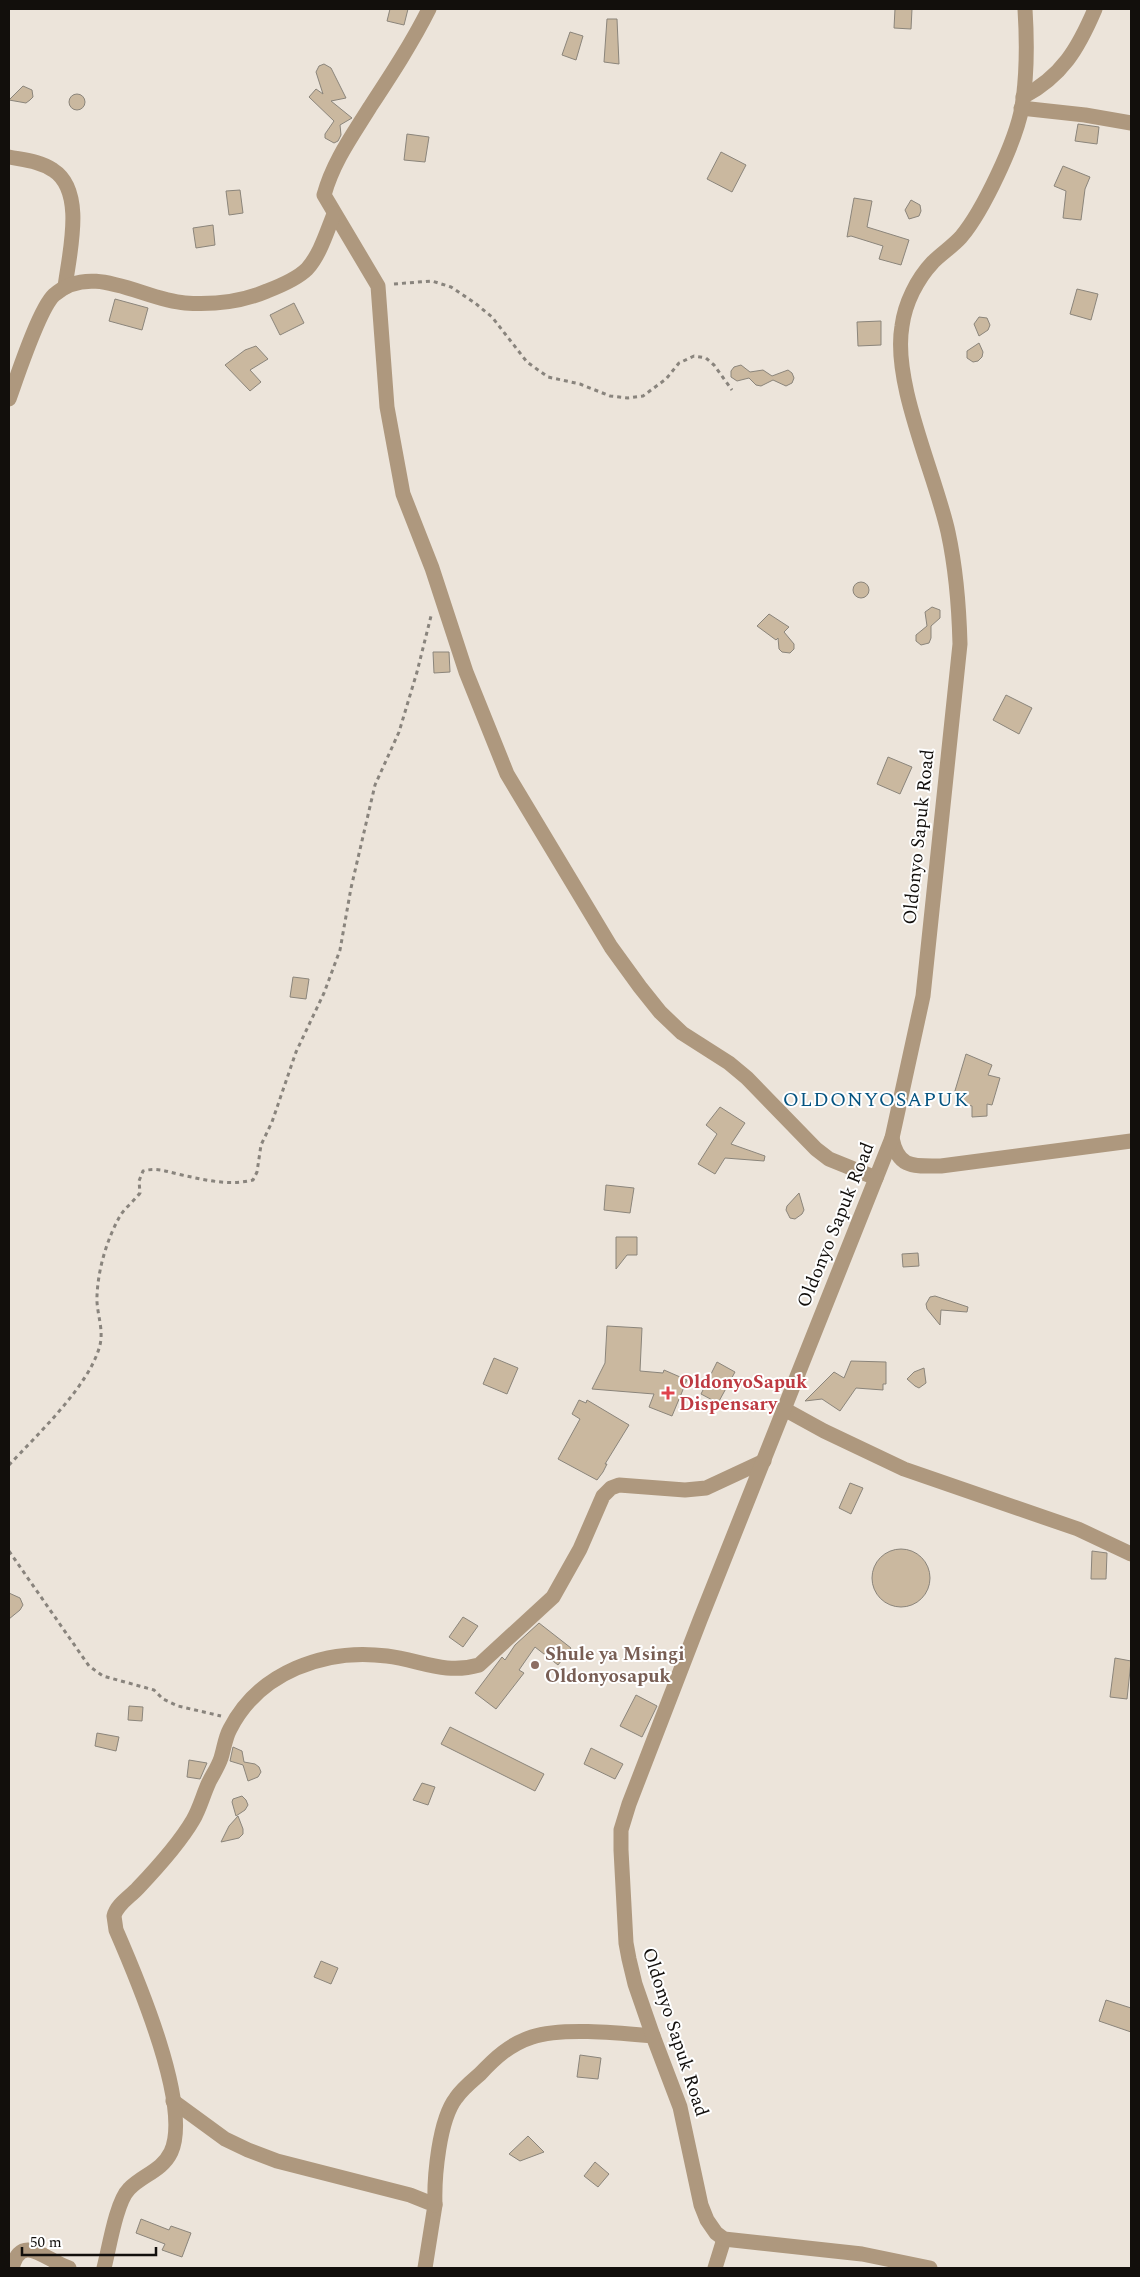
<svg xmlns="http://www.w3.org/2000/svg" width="1140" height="2277" font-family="Spectral,serif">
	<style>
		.building { fill: #cab89f; stroke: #8b857b }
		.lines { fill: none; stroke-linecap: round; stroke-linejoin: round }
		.path { stroke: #89847d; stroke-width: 3; stroke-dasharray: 4 4; stroke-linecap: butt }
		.minor { stroke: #ae987e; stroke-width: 15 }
		.health-dot { fill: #e0444e; stroke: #fff; stroke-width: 2 }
		.education-dot { fill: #8d6e63; stroke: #fff; stroke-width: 2 }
		.labels { text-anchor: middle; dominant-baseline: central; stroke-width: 4; stroke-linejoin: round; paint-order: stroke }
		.street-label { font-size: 19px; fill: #120f0c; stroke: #fff }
		.health-label { font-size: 19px; font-weight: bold; fill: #be3a42; stroke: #fff; text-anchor: start }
		.education-label { font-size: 19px; font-weight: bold; fill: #785e54; stroke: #fff; text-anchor: start }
		.neighbourhood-label { font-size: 20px; letter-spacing: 1px; fill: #055481; stroke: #fff }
	</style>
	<rect width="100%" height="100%" fill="#ece4da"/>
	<g class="building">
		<polygon points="390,9 408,9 404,25 387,21"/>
		<polygon points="895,9 912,9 911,29 894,28"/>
		<polygon points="607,19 617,19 619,64 604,62"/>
		<polygon points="570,32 583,36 576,60 562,55"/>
		<polygon points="324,64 331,68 346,98 331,101 352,118 340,125 341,135 338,141 334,143 325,138 325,134 334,121 309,97 316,89 323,94 316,72 319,66"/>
		<polygon points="23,86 32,90 33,97 30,100 26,103 9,100"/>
		<circle cx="77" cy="102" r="8"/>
		<polygon points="1078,124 1099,127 1097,144 1075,141"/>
		<polygon points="407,134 429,137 425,162 404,160"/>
		<polygon points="721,152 746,165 732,192 707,179"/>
		<polygon points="1063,166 1090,177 1085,189 1081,220 1063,218 1066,191 1054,186"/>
		<polygon points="240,190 243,213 229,215 226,191"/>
		<polygon points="854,198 872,201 867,227 909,240 901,265 879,259 883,246 851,236 847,237"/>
		<polygon points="911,200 920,205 921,211 919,216 909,219 905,210"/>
		<polygon points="213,225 215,245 196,248 193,228"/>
		<polygon points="1077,289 1098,294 1091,320 1070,314"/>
		<polygon points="115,299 148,308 142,330 109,321"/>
		<polygon points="294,303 304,323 280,335 270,315"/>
		<polygon points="979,317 987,318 990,325 988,330 979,336 974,324"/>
		<polygon points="881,321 881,345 858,346 857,322"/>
		<polygon points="979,343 983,352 982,357 978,361 973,362 967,358 967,351"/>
		<polygon points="256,346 268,359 250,370 261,382 250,391 225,365 245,350"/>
		<polygon points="741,365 750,372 763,370 772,376 788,370 792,373 794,378 792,383 786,386 773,380 761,386 756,385 749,378 737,381 731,377 731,371 734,367"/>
		<circle cx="861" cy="590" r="8"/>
		<polygon points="932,607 940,610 940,618 931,626 931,638 929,643 921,645 916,641 916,635 927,626 925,612"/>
		<polygon points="769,614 789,627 784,632 794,644 794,649 790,653 782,652 779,649 778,638 776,640 757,626"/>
		<polygon points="433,652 449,652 450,672 434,673"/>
		<polygon points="1006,695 1032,708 1019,734 993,720"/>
		<polygon points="888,757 912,767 900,794 877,784"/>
		<polygon points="293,977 309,979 306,999 290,997"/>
		<polygon points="966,1054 992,1065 988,1075 1000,1078 992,1105 987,1104 987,1116 972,1117 972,1106 956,1102 958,1095 954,1094"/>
		<polygon points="720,1107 745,1123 731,1144 765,1156 764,1161 725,1158 715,1174 698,1164 717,1134 706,1125"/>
		<polygon points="606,1185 634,1188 630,1213 604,1210"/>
		<polygon points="799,1193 804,1210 802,1214 795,1219 790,1218 786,1210 787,1206"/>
		<polygon points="616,1237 637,1237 637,1255 627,1255 616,1269"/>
		<polygon points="918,1253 919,1266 903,1267 902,1254"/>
		<polygon points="935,1296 968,1307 967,1312 941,1310 940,1325 927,1309 926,1304 930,1297"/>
		<polygon points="607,1326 642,1328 640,1371 663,1373 664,1370 687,1380 672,1416 649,1407 654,1394 592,1389 605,1363"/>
		<polygon points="494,1358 518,1368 507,1394 483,1384"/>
		<polygon points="851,1361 886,1362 886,1384 883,1384 883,1390 856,1388 840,1411 822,1399 805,1401 834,1372 844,1378"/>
		<polygon points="717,1362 735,1372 718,1403 701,1394"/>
		<polygon points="924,1368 926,1383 919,1388 915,1386 907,1379 914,1372"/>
		<polygon points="579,1400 586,1403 587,1400 629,1425 605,1464 607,1464 603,1472 597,1480 558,1459 580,1419 572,1414"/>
		<polygon points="850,1483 863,1488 851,1514 839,1508"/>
		<circle cx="901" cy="1578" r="29"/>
		<polygon points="1092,1551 1107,1553 1106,1579 1091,1579"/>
		<polygon points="9,1593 20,1598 23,1605 20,1610 9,1619"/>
		<polygon points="463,1617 478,1626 463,1647 449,1637"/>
		<polygon points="539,1623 571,1648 558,1665 535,1647 519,1670 524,1673 496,1709 475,1693 502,1657 505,1660 515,1645"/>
		<polygon points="1115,1658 1131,1661 1127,1699 1110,1697"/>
		<polygon points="636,1695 657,1706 642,1737 620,1726"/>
		<polygon points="129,1706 143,1707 142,1721 128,1720"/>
		<polygon points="450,1727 544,1774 535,1791 441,1744"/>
		<polygon points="97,1733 119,1737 116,1751 95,1746"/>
		<polygon points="233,1747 242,1751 244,1762 255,1764 259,1767 261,1772 258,1777 248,1781 243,1765 230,1761"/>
		<polygon points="591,1748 623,1764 615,1779 584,1764"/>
		<polygon points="189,1760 207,1763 200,1779 187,1777"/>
		<polygon points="422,1783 435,1787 428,1805 413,1800"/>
		<polygon points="242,1796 246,1800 248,1805 245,1810 236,1816 232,1802 233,1799"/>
		<polygon points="238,1816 243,1829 243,1834 239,1838 221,1842 229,1826"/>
		<polygon points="321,1961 338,1968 331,1984 314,1977"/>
		<polygon points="1106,2000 1131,2008 1131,2032 1099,2021"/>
		<polygon points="580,2055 601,2058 598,2079 577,2077"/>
		<polygon points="528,2136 544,2152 520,2161 509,2154"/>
		<polygon points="595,2162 609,2174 598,2187 584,2176"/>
		<polygon points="141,2219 169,2230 171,2226 191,2233 182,2257 162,2250 165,2244 136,2233"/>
	</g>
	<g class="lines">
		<g class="path">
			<polyline points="394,284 432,281 451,287 475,303 492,317 527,362 548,377 580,384 610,396 628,398 643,396 666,379 679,363 694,356 706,358 714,365 732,390"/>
			<path d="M9,1465C37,1435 90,1385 100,1345C104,1328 96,1312 97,1296C98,1269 107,1239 120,1216C125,1208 134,1201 140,1193L139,1181L143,1171C157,1167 168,1172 182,1175C205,1180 229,1186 253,1180L257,1172L261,1145L272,1122L296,1052L324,993L340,950L351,888L375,785L399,732L417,672L431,616"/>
			<polyline points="9,1551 89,1666 103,1676 154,1690 163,1699 178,1706 221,1716"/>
		</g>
		<g class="minor">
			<path d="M429,9C412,43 391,75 370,107C352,136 333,162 324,195L378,286L387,407L403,494L432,568L466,672L507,774L611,947L640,987L660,1012L682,1033L729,1063L747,1078L816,1149L829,1159L876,1178"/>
			<path d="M1023,97C1062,76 1078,49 1095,9"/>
			<polyline points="1021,108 1085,115 1131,123"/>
			<path d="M9,157C24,160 40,161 53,170C86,191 69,254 65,287"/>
			<path d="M9,399C17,377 39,309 54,295C92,261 143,300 185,303C213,305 241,302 267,291C280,286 297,279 307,269C320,255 327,231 334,214"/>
			<path d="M892,1138C898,1169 914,1166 941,1166L1131,1141"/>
			<polyline points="784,1409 824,1431 904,1469 1078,1529 1131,1554"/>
			<polyline points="173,2101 225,2139 248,2150 277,2161 410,2195 435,2205 425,2268"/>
			<path d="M435,2205C434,2177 439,2120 456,2098C462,2089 472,2081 480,2074C495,2058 510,2044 532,2037C562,2027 620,2033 653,2036"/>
			<path d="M12,2268C22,2231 46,2261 69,2268"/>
			<path d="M104,2268C109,2249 116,2202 129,2189C142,2175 162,2171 171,2152C192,2106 136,1976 116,1930L114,1916C117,1904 130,1897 138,1888C157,1868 179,1844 193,1820C200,1808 203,1795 209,1782C213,1774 218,1767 221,1758C224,1749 225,1738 230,1729C259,1672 325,1648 387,1656C420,1660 445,1675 479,1665L553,1597L580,1549L603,1496L611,1488L619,1485L685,1490L706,1488L764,1461"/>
			<polyline points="715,2268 724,2239"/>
			<path d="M930,2268L862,2254L724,2239L716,2233L707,2220L701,2205L680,2107L653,2036L635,1984L629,1959L626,1943L621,1850V1830L629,1804L700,1620L892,1138L923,996L960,644C959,606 956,569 948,532C935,473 892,383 902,326C905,303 917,279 933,262C942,253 953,246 961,237C983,211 1016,141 1022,107C1027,76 1027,40 1025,9"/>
		</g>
	</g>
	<path class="health-dot" d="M665.5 1385.5h5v5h5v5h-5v5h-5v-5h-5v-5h5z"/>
	<circle class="education-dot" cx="535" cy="1665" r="5"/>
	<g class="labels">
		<g class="street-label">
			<text transform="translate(919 837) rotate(-84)">Oldonyo Sapuk Road</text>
			<text transform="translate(836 1225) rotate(-68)">Oldonyo Sapuk Road</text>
			<text transform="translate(675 2032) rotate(72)">Oldonyo Sapuk Road</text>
		</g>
		<g class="health-label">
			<text x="679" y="1382">OldonyoSapuk<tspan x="679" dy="22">Dispensary</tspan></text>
		</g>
		<g class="education-label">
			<text x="545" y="1654">Shule ya Msingi<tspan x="545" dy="22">Oldonyosapuk</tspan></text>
		</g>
		<g class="neighbourhood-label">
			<text x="876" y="1100">OLDONYOSAPUK</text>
		</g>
	</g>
	<rect width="1140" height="2277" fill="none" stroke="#120f0c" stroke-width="20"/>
	<path d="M22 2247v8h134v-8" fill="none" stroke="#120f0c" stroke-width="2.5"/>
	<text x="30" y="2247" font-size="15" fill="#120f0c" stroke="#ffffff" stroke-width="4" paint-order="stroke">50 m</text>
</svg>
